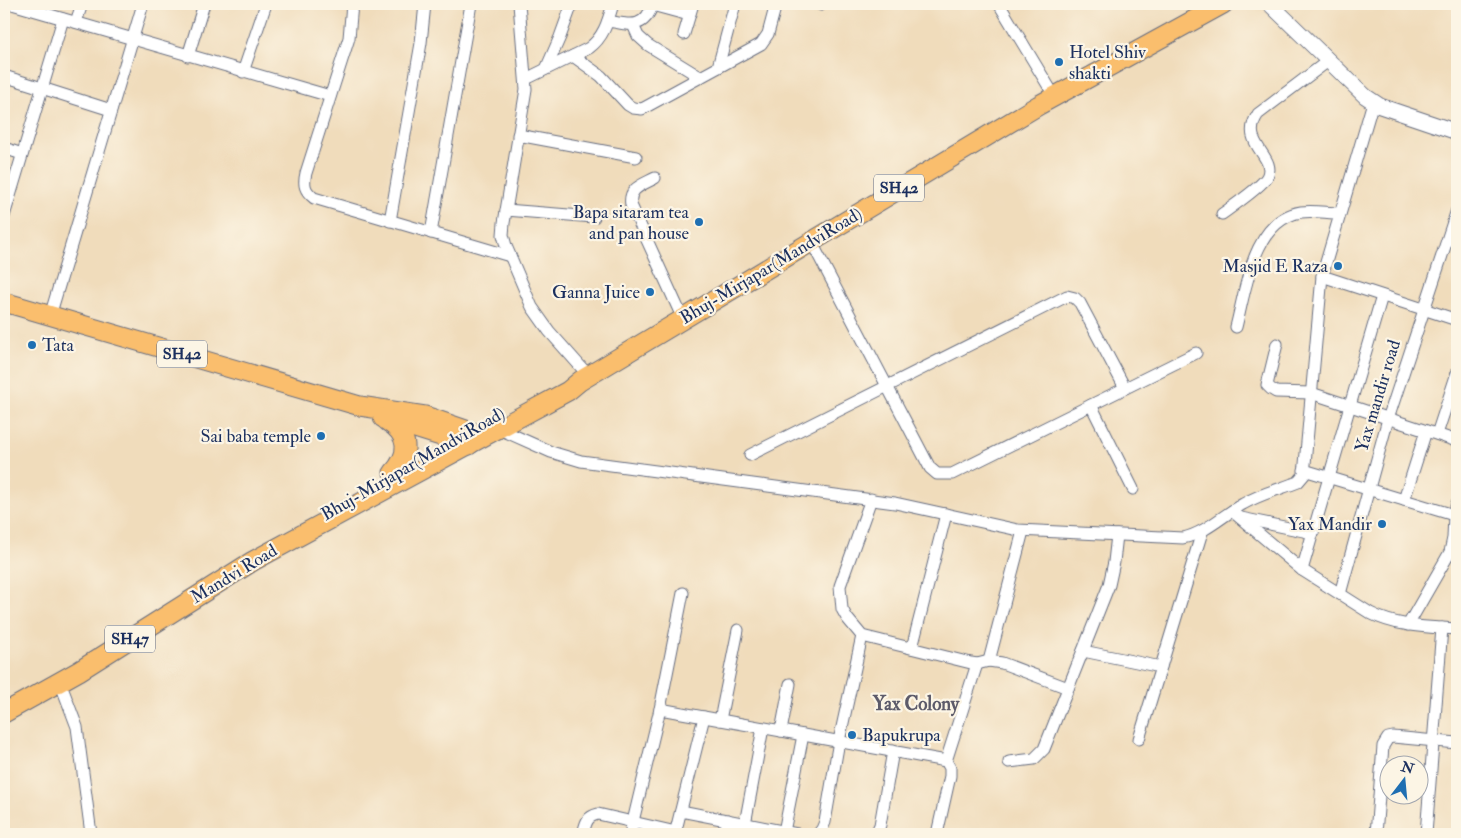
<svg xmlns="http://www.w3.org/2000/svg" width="1461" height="838" font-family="'IM FELL Double Pica',serif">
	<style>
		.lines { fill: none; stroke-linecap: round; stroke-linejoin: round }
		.minor-casing { stroke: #666c7f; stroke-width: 13 }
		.tertiary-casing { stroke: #666c7f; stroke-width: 17 }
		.primary-casing { stroke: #666c7f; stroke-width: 21 }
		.minor { stroke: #fff; stroke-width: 11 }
		.tertiary { stroke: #fff; stroke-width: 15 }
		.primary { stroke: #fabe6d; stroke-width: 19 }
		.poi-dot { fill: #1f6fb2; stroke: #fcf5e5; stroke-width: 2 }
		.labels { text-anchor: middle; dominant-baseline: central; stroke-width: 4.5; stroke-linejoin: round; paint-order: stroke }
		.shield { fill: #fcf5e5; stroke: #5e6a86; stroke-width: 1 }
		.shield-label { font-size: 16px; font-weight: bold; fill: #1b2f5e }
		.poi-label { font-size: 18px; fill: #1b2f5e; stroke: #fcf5e5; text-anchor: end }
		.street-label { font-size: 18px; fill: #1b2f5e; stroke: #fcf5e5 }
		.neighbourhood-label { font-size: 19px; font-weight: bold; fill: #5d5b6a; stroke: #fcf5e5 }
	</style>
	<rect width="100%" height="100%" fill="#fcf5e5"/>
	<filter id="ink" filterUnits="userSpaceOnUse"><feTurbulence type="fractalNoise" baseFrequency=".02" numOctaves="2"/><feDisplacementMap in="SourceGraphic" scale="10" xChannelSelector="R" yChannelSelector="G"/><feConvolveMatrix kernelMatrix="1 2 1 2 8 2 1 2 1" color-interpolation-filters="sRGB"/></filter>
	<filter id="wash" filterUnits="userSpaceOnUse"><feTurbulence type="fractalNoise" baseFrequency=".0096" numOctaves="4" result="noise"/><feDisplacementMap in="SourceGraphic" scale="20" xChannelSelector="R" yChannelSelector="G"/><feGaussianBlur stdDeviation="1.12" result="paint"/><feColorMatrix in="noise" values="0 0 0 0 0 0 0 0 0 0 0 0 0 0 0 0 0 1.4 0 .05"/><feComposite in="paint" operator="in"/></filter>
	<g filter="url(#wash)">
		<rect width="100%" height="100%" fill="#f0dcbb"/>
	</g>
	<g filter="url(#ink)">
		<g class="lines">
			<defs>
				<g id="minor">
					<polyline points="12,4 330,96"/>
					<path d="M352,4L349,38L306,173C303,185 305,191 314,198L510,256"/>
					<polyline points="519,4 526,89 504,223 503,235 506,246 532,307 549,331 588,375"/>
					<polyline points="999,4 1055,97"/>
					<polyline points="652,5 689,15"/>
					<polyline points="821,5 821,4"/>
					<path d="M608,21C630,25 644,30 653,4"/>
					<polyline points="76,22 82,4"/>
					<polyline points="633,25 638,36 648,45 700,77"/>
					<polyline points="684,34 693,4"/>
					<polyline points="188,56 204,4"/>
					<polyline points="573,56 601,76 628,105 633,108 642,109 761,44 768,34 776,4"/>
					<polyline points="718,67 735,4"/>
					<polyline points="546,69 560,37 572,4"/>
					<polyline points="243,72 266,4"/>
					<polyline points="4,76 111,110"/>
					<path d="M526,79L589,48C604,37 608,21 613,4"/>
					<polyline points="518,135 636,157"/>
					<polyline points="4,148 22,154"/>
					<path d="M655,178C642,185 628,188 631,205L683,319"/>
					<polyline points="506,210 594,217"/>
					<path d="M1222,214C1233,206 1261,187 1267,177C1278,156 1238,144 1258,114L1328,61"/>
					<polyline points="4,216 63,19"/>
					<polyline points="390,221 421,43 425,4"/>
					<polyline points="431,233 471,4"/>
					<polyline points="811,241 930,468 937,474 952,474 1196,353"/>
					<polyline points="1322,276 1457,320"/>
					<polyline points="50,316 143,4"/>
					<path d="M1236,327C1246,289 1253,220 1301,212C1313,210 1327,213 1340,213"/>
					<polyline points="1277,344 1267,385 1271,389 1276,392 1311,393 1457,441"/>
					<polyline points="1091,405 1133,489"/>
					<path d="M497,428L551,452L581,461L895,503L1018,530L1183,538C1206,533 1223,515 1243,504C1260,494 1280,489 1298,482L1304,475L1322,276L1373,102"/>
					<polyline points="1437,434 1457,373"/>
					<polyline points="750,455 1067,296 1075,298 1080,303 1125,388"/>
					<polyline points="1304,470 1454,515"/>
					<polyline points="871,499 840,586 842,609 847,618 862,636 971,663 977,664 989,661 1002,663 1068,688"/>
					<polyline points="1404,500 1426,431"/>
					<path d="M1232,511L1302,570L1370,613C1397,627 1427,627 1457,629"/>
					<polyline points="1241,518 1313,533"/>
					<polyline points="1302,570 1382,296"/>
					<polyline points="1340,594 1388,419 1457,210"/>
					<polyline points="1408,625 1450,552 1453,538 1454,515 1457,503"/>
					<polyline points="912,648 946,514"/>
					<polyline points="1083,651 1161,667"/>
					<polyline points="989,661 1023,531"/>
					<polyline points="60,682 77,727 91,834"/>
					<polyline points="660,709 946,761 950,768 950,776 937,834"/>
					<polyline points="720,720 738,630"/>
					<polyline points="781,731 790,684"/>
					<polyline points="1139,739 1202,532"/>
					<polyline points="946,761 977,664"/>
					<polyline points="1009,762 1034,759 1044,749 1109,585 1114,562 1117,535"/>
					<polyline points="681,811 797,834"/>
					<polyline points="745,824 763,728"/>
					<polyline points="784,832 803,735"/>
					<path d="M583,834C586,823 586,817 598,814L676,832"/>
					<polyline points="630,834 660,709 683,593"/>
					<polyline points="675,834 704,717"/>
					<polyline points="725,834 728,820"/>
					<polyline points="818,834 822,829 825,822 839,741 862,636"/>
					<polyline points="876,834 880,825 893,751"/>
					<polyline points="1376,834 1383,746 1388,738 1393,737 1457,743"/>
					<polyline points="1426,834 1442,628"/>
				</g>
				<polyline id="tertiary" points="1270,4 1365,96 1380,106 1457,132"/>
				<g id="primary">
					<polyline points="4,302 360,406 425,416 483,436"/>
					<polyline points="383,418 469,445"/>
					<path d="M387,421C410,435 410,454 393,473"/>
					<polyline points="4,713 79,671 253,561 568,391 580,381 1039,105 1223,4"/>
				</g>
			</defs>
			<use href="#minor" class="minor-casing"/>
			<use href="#tertiary" class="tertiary-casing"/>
			<use href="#primary" class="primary-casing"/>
			<use href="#minor" class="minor"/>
			<use href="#tertiary" class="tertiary"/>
			<use href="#primary" class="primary"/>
		</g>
	</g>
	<g class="poi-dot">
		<circle cx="1059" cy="62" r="5"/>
		<circle cx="699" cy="222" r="5"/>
		<circle cx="1338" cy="266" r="5"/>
		<circle cx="650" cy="292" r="5"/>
		<circle cx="32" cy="345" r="5"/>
		<circle cx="321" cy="436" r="5"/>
		<circle cx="1382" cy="524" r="5"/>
		<circle cx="852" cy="735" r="5"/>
	</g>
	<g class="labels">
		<g class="shield">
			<rect x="874" y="174.5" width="50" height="27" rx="4"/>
			<rect x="157" y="340.5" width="50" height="27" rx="4"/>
			<rect x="105" y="625.5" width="50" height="27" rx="4"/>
		</g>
		<g class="shield-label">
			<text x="899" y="188">SH42</text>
			<text x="182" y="354">SH42</text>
			<text x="130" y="639">SH47</text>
		</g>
		<g class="poi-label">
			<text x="1069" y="52" text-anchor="start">Hotel Shiv<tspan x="1069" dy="21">shakti</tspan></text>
			<text x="689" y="212">Bapa sitaram tea<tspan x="689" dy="21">and pan house</tspan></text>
			<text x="1328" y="266">Masjid E Raza</text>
			<text x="640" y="292">Ganna Juice</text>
			<text x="42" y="345" text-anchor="start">Tata</text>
			<text x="311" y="436">Sai baba temple</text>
			<text x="1372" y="524">Yax Mandir</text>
			<text x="862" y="735" text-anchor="start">Bapukrupa</text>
		</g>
		<g class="street-label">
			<text transform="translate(771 266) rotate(-31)">Bhuj-Mirjapar(MandviRoad)</text>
			<text transform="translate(1378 396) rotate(-73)">Yax mandir road</text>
			<text transform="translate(413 464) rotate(-30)">Bhuj-Mirjapar(MandviRoad)</text>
			<text transform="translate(234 574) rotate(-31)">Mandvi Road</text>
		</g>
		<g class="neighbourhood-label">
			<text x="916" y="704">Yax Colony</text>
		</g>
	</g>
	<rect width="1461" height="838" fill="none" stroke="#fcf5e5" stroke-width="20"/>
	<g transform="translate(1404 780) rotate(16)"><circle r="24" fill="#fcf5e5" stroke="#a2a6af"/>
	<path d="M0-4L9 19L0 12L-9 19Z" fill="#1f6fb2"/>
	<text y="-8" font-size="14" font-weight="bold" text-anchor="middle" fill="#1b2f5e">N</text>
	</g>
</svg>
